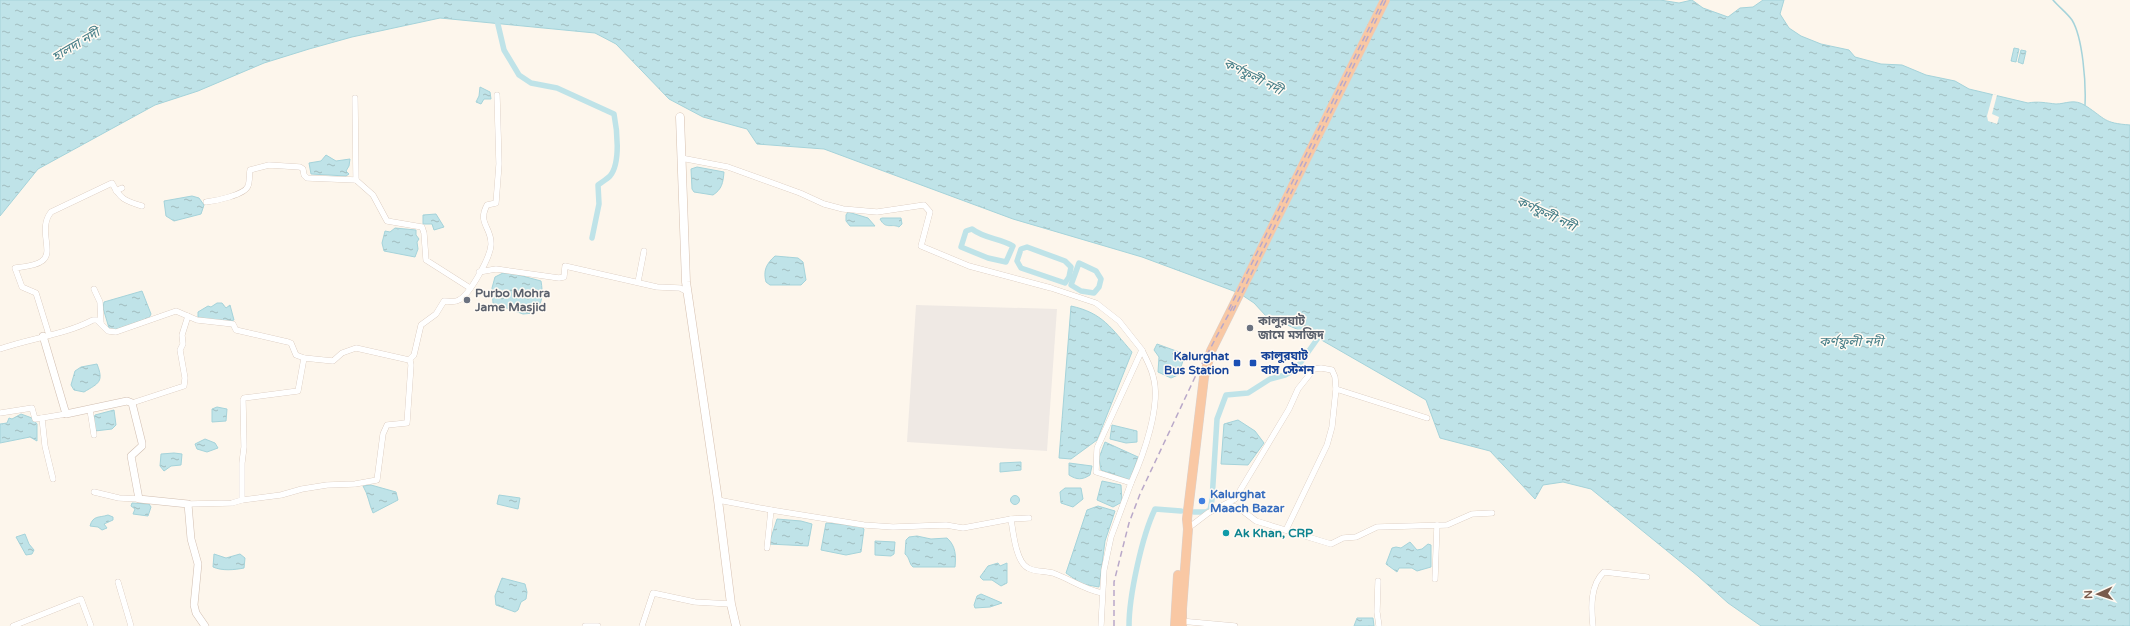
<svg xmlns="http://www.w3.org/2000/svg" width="2130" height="626" font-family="'Varela Round','Noto Sans Bengali',sans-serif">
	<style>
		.industrial { fill: #efe9e4 }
		.water { fill: url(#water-ripples); stroke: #a5d3da }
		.pier { fill: #fdf6ec }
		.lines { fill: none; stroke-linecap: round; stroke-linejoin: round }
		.stream { stroke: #a5d3da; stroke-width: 1.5 }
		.canal { stroke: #bfe3e8; stroke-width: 5.5 }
		.minor-casing { stroke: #d1beb0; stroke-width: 6 }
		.tertiary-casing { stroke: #d1beb0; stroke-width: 8 }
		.secondary-casing { stroke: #d6c0b0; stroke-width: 9 }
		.trunk-casing { stroke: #dad1cd; stroke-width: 10 }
		.minor { stroke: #fff; stroke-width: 5.5 }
		.tertiary { stroke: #fff; stroke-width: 7 }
		.secondary { stroke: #fff; stroke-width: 8 }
		.trunk { stroke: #f9c8a4; stroke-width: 9 }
		.rail { stroke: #b9a8c9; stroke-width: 1.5; stroke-dasharray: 6 4; stroke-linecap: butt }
		.worship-dot { fill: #6b7280; stroke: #fffaf3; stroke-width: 1.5 }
		.transit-dot { fill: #1a4fb4; stroke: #fffaf3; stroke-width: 1.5 }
		.shop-dot { fill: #3f7fe0; stroke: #fffaf3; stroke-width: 1.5 }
		.culture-dot { fill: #0f9aa8; stroke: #fffaf3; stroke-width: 1.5 }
		.labels { text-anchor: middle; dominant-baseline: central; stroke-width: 3; stroke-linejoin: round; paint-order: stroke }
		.worship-label { font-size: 12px; font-weight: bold; fill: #5b616d; stroke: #fffaf3; text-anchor: start }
		.transit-label { font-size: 12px; font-weight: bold; fill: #164399; stroke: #fffaf3; text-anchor: end }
		.shop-label { font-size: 12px; font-weight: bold; fill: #366cbe; stroke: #fffaf3; text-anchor: start }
		.culture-label { font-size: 12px; font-weight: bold; fill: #0d838f; stroke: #fffaf3; text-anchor: start }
		.water-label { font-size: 13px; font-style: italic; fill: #437c86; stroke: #fffaf3 }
	</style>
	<defs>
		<pattern id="water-ripples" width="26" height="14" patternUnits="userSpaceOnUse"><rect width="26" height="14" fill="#bfe3e8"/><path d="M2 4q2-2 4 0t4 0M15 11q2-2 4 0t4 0" fill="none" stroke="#a0bbbe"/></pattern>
	</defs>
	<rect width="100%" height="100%" fill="#fdf6ec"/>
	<polygon class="industrial" points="916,305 1057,309 1047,451 907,442"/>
	<g class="water">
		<path d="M0,0H1660L1679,3L1692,0L1703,8L1728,17L1740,8L1753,7L1763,0H1784L1780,14L1789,28L1801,36L1821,44L1849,50L1855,57L1881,64L1902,65L1926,75L1955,81L1969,89L2028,103C2038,101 2046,103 2056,104C2066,104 2074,98 2086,106C2106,119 2103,123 2130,125V626H1761L1728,603L1698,576L1591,489L1563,482L1543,485L1535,499L1490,451L1440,438L1426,400L1318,338L1266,316L1254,303L1239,293L1142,257L1013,219L824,149L757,144L747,129L703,117L669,99L616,44L595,33L440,18L352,37L309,49L264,63L198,91L155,105L38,169L0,216Z"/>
		<polygon points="2014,48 2019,49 2016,62 2011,61"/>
		<polygon points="2021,50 2026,51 2023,64 2018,62"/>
		<polygon points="480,87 490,92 491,99 484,99 481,104 476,102 479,96"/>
		<polygon points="326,155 336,161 350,159 349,166 346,171 349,174 346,176 311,174 309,163 321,161"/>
		<path d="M697,167L724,172C723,183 722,189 713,195L694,192L692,189L691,169Z"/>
		<polygon points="192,196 199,198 204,205 201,214 174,221 166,216 164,201"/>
		<polygon points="848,212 868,218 875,226 850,226 846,221 846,215"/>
		<polygon points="436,214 444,227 434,230 432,224 423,224 423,215"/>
		<path d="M882,218H901L902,224L899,227C891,223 886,230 880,219Z"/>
		<polygon points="395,228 416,230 416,235 419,239 417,242 418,249 415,257 384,251 382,243 385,231 390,232"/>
		<path d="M775,256L798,258L803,262L806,280L801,285H770L766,282C763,271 766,264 775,256Z"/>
		<path d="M503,273L515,274L541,281C543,293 543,304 534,313L523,314L493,303L492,288L495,277Z"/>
		<polygon points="142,291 151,314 149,318 114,330 109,328 103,308 104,302"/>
		<polygon points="217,303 222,303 226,308 230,305 234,320 226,322 221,320 217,322 198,317 198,312 208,306 211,307"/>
		<path d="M1071,306C1103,313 1111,328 1132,352L1097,440L1071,459L1059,458Z"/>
		<polygon points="1157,344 1179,352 1183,361 1178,375 1171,378 1158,372 1159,357 1154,350"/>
		<path d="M97,364C104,382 99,383 84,392L74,390L71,385L75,371L81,367Z"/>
		<polygon points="217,407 227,409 226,421 212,422 212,409"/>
		<polygon points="114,410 116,425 112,429 95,431 93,420 95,415"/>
		<polygon points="21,414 32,418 37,424 37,441 30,437 0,443 0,424 7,423 9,418 12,419"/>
		<polygon points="1238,420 1255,431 1264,443 1248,465 1221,464 1224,424"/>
		<polygon points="1112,425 1137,431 1137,442 1126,443 1110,439"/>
		<polygon points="205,439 215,443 218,448 207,452 197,449 195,444"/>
		<polygon points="1105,442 1138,457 1130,480 1101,470 1099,458"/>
		<polygon points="174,453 182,454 181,465 171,466 164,471 160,466 161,454"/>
		<polygon points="1021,462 1021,470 1000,472 1000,463"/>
		<path d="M1069,463L1092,466L1090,475C1082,480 1077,480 1069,475Z"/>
		<polygon points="1102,481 1121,485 1122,502 1113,507 1097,500"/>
		<path d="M371,485L396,492L398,500L373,513C369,504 368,494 363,486Z"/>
		<polygon points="1065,488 1081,488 1083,499 1073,507 1061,503 1060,492"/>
		<polygon points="499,495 520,498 518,509 497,504"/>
		<circle cx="1015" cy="500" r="4.5"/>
		<polygon points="132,503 149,504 151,507 148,516 133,514 135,509 131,506"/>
		<polygon points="1098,506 1115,511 1105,541 1099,587 1082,584 1066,573 1087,510"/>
		<path d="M108,515L113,517V520L104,524L107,528L102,530L98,527L90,526C93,515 99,518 108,515Z"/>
		<polygon points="777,519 801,521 812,524 808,546 769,544"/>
		<polygon points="826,523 860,526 864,529 861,552 846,555 821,550"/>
		<polygon points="25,534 29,544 34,550 32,554 26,555 16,537"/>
		<path d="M917,536L931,539L947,538C956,546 956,556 955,567H913C909,564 910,558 905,554L906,540L909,537Z"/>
		<polygon points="875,541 895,542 894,554 891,556 875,555"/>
		<polygon points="1410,542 1417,550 1422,549 1428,544 1431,545 1431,567 1417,571 1412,568 1399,568 1397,572 1386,564 1392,548 1396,547 1401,548"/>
		<path d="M214,554L226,558L240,554L245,558L244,568C234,570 222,571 213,567Z"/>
		<polygon points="998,563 1000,566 1007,563 1007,583 1001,586 992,580 983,580 980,577 988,566"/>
		<polygon points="502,578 525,584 527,592 526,599 521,602 518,610 515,612 496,605 495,596"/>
		<polygon points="981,594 1002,603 990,607 975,608 974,605 977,596"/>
		<polygon points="1357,618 1373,618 1374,626 1354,626"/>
	</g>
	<polygon class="pier" points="1993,94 1997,95 1992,114 1999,117 1997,124 1988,121 1987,116"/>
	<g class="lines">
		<path class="stream" d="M2053,0C2059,7 2067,13 2072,20C2083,38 2086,84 2085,105"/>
		<g class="canal">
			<path d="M496,16L504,50L519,75L531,83L557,88L614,114C617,129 621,163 610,176C607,179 602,182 598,185L599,204L592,238"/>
			<path d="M972,229C985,239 1000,238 1013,246L1006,262L988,258L961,247L966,231Z"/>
			<polygon points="1027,247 1065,261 1071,267 1069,277 1065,283 1021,268 1017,261 1021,249"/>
			<polygon points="1079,263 1096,271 1101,279 1099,287 1094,293 1081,291 1071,285"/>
			<polyline points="1194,512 1206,512 1210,510 1212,500 1217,419 1226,395 1248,393 1270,379 1285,375 1296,369 1318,338"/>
			<path d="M1129,626C1129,596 1142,536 1155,509L1181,511"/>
		</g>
		<defs>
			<g id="minor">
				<polyline points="355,98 356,180"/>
				<polyline points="681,158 728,167 800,193 824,204 843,209 877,212 924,205 930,212 921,246 969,266 1051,288 1096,303 1119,321 1142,350 1097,448 1096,472 1131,483 1111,537 1104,570 1101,626"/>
				<polyline points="116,191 122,188"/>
				<path d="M206,202C215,201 245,195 248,186C250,181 249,175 250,170L269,165L300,167L303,169L304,175L307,178L356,180L373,195L387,221L422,227L424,233L426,260L470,288"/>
				<polyline points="479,272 496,269 559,278 564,277 565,266 657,287 680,288 688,292"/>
				<polyline points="638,282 644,251"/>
				<polyline points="94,289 100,302 101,323"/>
				<path d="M49,335L36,293L22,287L15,268C22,267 36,266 42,261C55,252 37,230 51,212L112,183C120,199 125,201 142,206"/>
				<path d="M0,349C31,338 64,335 93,320H97L108,331L116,332L176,311L197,320L233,324L236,330L288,342L291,343L296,355L304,358"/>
				<polyline points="132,403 184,386 185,378 180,350 183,344 182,335 188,316"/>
				<polyline points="90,410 94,435"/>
				<polyline points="0,413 32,408 35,419 42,418"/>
				<polyline points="53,479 45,446 42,418 66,414"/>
				<path d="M1131,483C1143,456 1162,405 1153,376C1151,367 1146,359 1142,350"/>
				<polyline points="94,492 119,498 139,499"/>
				<polyline points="242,500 281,495 302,489 327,485 355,484 377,480 383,434 387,425 407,423 411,365 410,360"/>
				<path d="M718,500L771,510L864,525L893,527L946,525L963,528L1011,519C1013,532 1016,562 1028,568C1035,572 1045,571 1053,573C1070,579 1083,589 1102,593"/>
				<path d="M188,504L232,503L242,500V463L244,447L243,400L244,398L298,391L304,358L333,361L342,353L356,348L409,360L414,355L421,325L436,314L444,301C449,301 454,303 459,300C470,294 490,258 491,245C492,227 477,224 487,205L496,203L499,164L497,95"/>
				<polyline points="1219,507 1232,506 1239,508 1256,521 1331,544 1343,538 1356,537 1377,527 1447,525 1472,514 1492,513"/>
				<polyline points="1011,519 1029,518"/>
				<polyline points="1187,529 1208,513 1235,499 1289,409 1298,389 1314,369 1321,368 1332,370 1335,377 1336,389"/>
				<polyline points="1286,530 1327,445 1332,427 1336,389 1427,418"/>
				<polyline points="767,548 771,510"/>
				<polyline points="1435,579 1437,525"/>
				<polyline points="1378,581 1377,612 1379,626"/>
				<polyline points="118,582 131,626"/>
				<polyline points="1180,621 1235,626"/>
				<polyline points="13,626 81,599 91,626"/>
				<polyline points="585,626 598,626"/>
				<polyline points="642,626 653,593 695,602 731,604"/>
				<path d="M1593,626C1591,608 1590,585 1604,572L1647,577"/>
			</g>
			<polyline id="tertiary" points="43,336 66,414 127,401 132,403 142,443 142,446 131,456 139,499 188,504 191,539 198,564 194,605 196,613 205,626"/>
			<polyline id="secondary" points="680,117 686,282 718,500 731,604 736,626"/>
			<g id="trunk">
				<polyline points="1175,626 1178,575"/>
				<polyline points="1182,626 1182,609 1188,529 1187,519 1204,377 1211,351 1385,0"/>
			</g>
		</defs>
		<use href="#minor" class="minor-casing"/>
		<use href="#tertiary" class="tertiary-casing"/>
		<use href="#secondary" class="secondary-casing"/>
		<use href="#trunk" class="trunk-casing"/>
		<use href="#minor" class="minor"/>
		<use href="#tertiary" class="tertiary"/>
		<use href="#secondary" class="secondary"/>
		<use href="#trunk" class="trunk"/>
		<g class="rail">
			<polyline points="1383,0 1229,309 1233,311 1386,0"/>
			<polyline points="1114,626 1114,582 1129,523 1140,494 1196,375 1233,306"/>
		</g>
	</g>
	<g class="worship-dot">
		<circle cx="467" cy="300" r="4"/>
		<circle cx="1250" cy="328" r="4"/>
	</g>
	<g class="transit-dot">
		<rect x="1233" y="359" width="8" height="8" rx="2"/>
		<rect x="1249" y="359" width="8" height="8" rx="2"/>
	</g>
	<circle class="shop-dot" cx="1202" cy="501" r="4"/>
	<circle class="culture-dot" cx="1226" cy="533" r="4"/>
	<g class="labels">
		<g class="worship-label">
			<text x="475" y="293">Purbo Mohra<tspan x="475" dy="14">Jame Masjid</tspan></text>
			<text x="1258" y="321">কালুরঘাট<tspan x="1258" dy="14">জামে মসজিদ</tspan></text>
		</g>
		<g class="transit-label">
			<text x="1229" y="356">Kalurghat<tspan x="1229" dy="14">Bus Station</tspan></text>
			<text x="1261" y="356" text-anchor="start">কালুরঘাট<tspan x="1261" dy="14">বাস স্টেশন</tspan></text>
		</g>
		<g class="shop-label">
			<text x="1210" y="494">Kalurghat<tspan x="1210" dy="14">Maach Bazar</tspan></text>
		</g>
		<g class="culture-label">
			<text x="1234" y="533">Ak Khan, CRP</text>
		</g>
		<g class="water-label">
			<text transform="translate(76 45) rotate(-31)">হালদা নদী</text>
			<text transform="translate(1253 77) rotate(27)">কর্ণফুলী নদী</text>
			<text transform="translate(1546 214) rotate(25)">কর্ণফুলী নদী</text>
			<text x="1851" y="342">কর্ণফুলী নদী</text>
		</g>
	</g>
	<g transform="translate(2098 594) rotate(267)" stroke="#fffaf3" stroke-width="3" paint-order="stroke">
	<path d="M0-3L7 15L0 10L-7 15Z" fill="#7a5c4d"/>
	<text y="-6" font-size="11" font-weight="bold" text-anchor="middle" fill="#7a5c4d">N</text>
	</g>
</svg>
